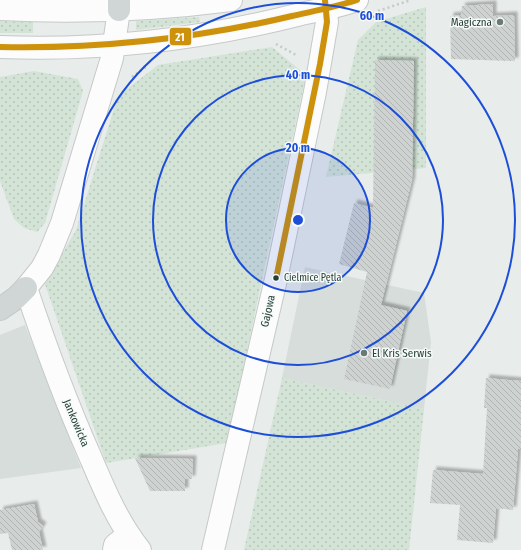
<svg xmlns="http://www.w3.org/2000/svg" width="521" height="550" font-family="'Fira Sans Condensed',sans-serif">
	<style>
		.built { fill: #d6ddda }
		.grass { fill: url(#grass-dots) }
		.building { fill: url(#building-back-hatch); filter: url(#shadow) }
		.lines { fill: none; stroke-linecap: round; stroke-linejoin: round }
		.minor-casing { stroke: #c5c9c7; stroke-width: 24 }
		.major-casing { stroke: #c3cac8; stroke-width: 24 }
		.path { stroke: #c3cbc8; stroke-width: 2.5; stroke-dasharray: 2 3; stroke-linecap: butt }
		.minor { stroke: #fcfcfc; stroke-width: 22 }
		.major { stroke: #d0d6d5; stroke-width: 22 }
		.bus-1-casing { stroke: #f6faf8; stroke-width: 9 }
		.bus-1 { stroke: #cd910b; stroke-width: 6 }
		.ring { fill: none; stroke: #1d4ed8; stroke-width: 2 }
		.poi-dot { fill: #6a7b76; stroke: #f6faf8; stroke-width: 1.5 }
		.bus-dot { fill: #263e38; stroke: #f6faf8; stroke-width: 1.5 }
		.labels { text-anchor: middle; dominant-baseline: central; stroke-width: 3; stroke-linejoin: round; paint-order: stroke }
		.bus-label { font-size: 10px; fill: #263e38; stroke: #f6faf8; text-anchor: start }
		.poi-label { font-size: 11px; fill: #263e38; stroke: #f6faf8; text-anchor: end }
		.street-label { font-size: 11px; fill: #263e38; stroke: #f6faf8 }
		.centre { fill: #1d4ed8; stroke: #f6faf8; stroke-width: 2 }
		.ring-label { font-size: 12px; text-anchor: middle; font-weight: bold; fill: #1d4ed8; stroke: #f6faf8; stroke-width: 3; stroke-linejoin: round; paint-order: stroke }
		.line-badge { stroke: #f6faf8; stroke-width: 1.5 }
		.badge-label { font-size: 11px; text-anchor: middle; font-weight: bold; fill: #fff }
	</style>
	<defs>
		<pattern id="grass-dots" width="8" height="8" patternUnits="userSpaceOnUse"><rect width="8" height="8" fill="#d3e4d7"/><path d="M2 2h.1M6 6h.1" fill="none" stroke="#b5c5b9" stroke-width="1.8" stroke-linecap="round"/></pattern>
		<pattern id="building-back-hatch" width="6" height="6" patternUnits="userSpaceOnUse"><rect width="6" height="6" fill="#ced3d1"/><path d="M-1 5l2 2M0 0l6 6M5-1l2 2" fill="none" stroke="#b1b6b4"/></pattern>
		<filter id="shadow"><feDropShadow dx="3.5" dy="-3.5" stdDeviation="1" flood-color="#0004"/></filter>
	</defs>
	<rect width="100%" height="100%" fill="#e8ecea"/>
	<g class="built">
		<polygon points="305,267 424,293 431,342 424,409 282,378"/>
		<polygon points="25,325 81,468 0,479 0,335"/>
	</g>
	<g class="grass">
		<polygon points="426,7 426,168 326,177 358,40 376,22"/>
		<polygon points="199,17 200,22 136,30 136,21"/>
		<polygon points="0,21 33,22 33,33 0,33"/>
		<polygon points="272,47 306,75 227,443 106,463 45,284 76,230 118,96 158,65"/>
		<polygon points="34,71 78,79 83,91 45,223 37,232 24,228 14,219 0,181 0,77"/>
		<polygon points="282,378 424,409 409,550 244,550"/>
	</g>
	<g class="building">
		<polygon points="493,4 493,16 514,15 515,61 451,59 450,16 461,15 462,6"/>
		<polygon points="375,60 414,61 412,180 381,305 407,311 390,389 344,379 367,272 339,264 354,203 373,208"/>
		<polygon points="486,378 521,381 521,449 518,449 513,510 496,508 493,543 457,540 460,505 430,503 433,470 483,474 487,408 484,408"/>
		<polygon points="135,458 193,459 192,479 185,479 185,491 150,491"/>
		<polygon points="34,504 38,522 43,526 39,532 43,550 12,550 8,533 0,534 0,510"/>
	</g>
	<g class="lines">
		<defs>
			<g id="minor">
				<path d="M0,9C77,13 154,10 231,0"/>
				<path d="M119,10L112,58L62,223L49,255L42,268L26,288C45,345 66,402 90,456C104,489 117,521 140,550"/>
				<path d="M0,47C102,51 203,39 301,14C320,10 339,6 357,0"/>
				<polyline points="114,550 115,545 128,535"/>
				<polyline points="213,550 276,279 315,92 327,22 325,0"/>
			</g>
			<g id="major">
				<polyline points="119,10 119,0"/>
				<polyline points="0,309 16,298 26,288"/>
			</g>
		</defs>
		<use href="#minor" class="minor-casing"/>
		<use href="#major" class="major-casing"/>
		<g class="path">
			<polyline points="378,11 411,0"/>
			<polyline points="276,44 298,56"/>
			<polyline points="132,77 147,66"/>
		</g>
		<use href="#minor" class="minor"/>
		<use href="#major" class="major"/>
		<defs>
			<g id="bus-1">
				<path d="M0,47C100,49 195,39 292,16C314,11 336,7 357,0"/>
				<polyline points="276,279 320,64 327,22 325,0"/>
			</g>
		</defs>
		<use href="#bus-1" class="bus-1-casing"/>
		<use href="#bus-1" class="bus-1"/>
	</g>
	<circle cx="298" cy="220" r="72" fill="#1d4ed8" fill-opacity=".12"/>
	<g class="ring">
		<circle cx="298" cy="220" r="72"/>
		<circle cx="298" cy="220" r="145"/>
		<circle cx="298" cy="220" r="217"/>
	</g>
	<g class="poi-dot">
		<circle cx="500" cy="22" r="4"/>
		<circle cx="364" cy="353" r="4"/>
	</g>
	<circle class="bus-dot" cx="276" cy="278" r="3.5"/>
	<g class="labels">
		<g class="bus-label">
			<text x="284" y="278">Cielmice Pętla</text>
		</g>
		<g class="poi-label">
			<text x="492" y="22">Magiczna</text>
			<text x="372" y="353" text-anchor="start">El Kris Serwis</text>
		</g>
		<g class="street-label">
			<text transform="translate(268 311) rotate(-77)">Gajowa</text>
			<text transform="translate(76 423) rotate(67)">Jankowicka</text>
		</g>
	</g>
	<circle cx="298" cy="220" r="6" class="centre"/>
	<g class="ring-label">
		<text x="372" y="20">60 m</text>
		<text x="298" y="79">40 m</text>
		<text x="298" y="152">20 m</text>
	</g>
	<rect class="line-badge" x="169" y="27" width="23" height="19" rx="4" fill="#cd910b"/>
	<g class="badge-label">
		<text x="180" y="41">21</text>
	</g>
</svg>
